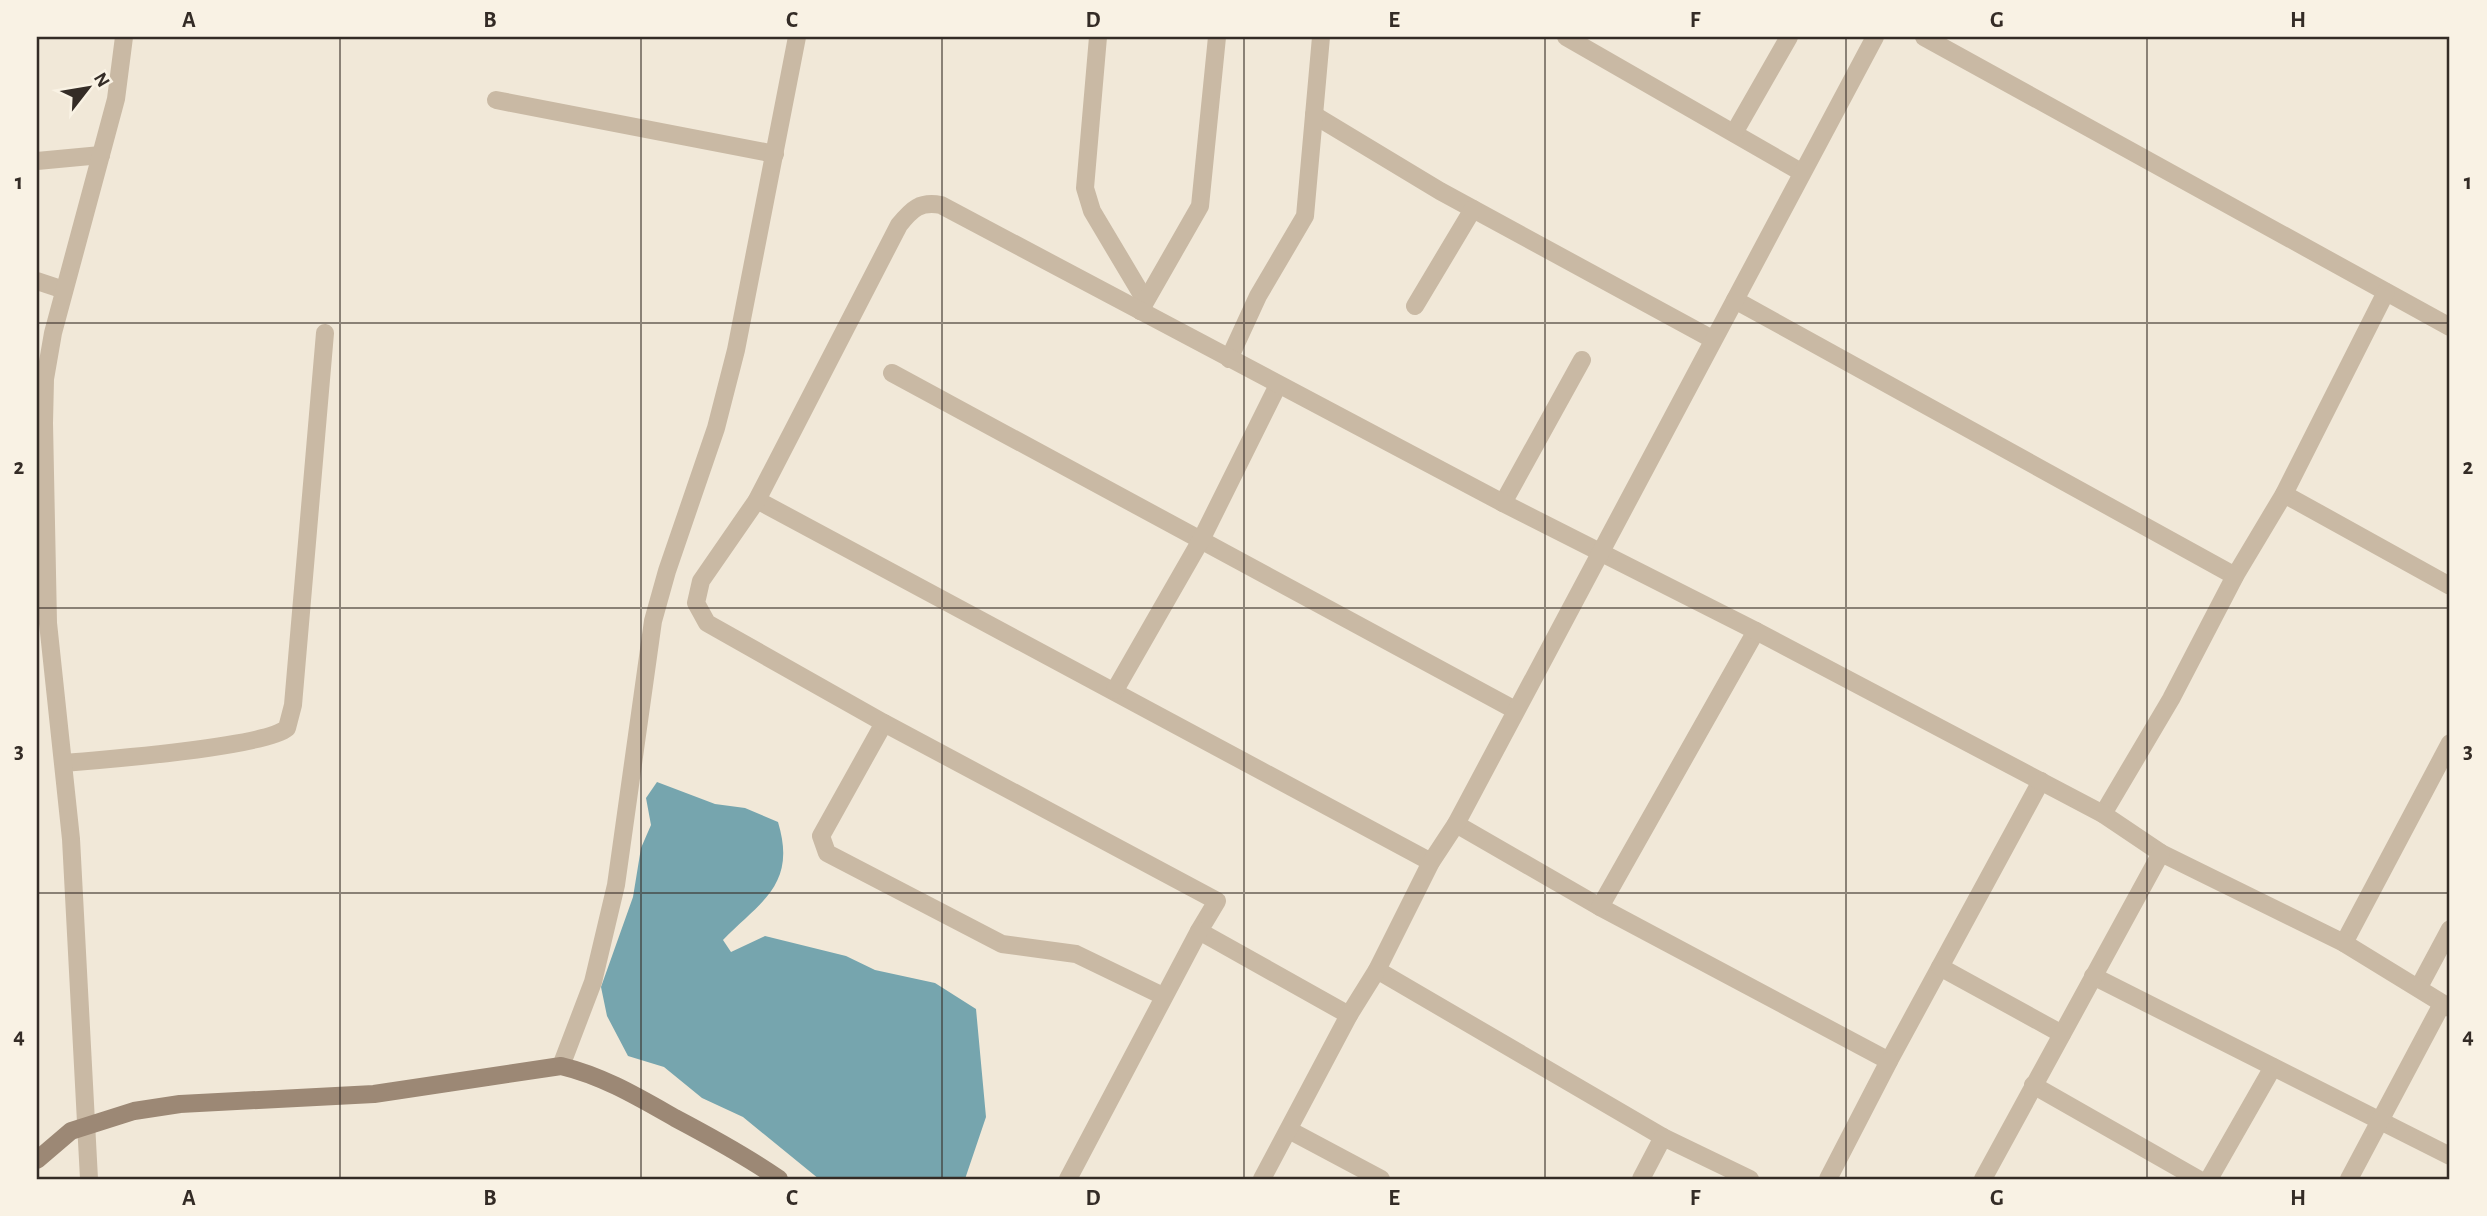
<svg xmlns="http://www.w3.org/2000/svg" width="2487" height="1216" font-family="'Alegreya Sans',sans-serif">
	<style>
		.water { fill: #76a5ae }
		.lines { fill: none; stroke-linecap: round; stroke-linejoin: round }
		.street { stroke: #c9b9a4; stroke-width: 18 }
		.secondary { stroke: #9c8875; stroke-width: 18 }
		.grid { fill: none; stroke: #342c26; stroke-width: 2; stroke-opacity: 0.55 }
		.neatline { fill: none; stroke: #342c26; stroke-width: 2.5 }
		.grid-label { font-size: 23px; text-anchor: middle; font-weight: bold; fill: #342c26 }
	</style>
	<rect width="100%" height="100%" fill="#f1e8d8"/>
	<path class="water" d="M657,782L715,804L745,808L778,822C797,885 761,901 723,940L731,952L765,936L846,956L875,970L935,983L976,1009L986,1117L965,1179H819L743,1117L702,1098L664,1067L628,1056L607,1016L601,987L633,897L641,848L651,825L646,798Z"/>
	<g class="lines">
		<g class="street">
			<polyline points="1098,37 1085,188 1092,211 1145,300"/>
			<polyline points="1566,37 1801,172"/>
			<polyline points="1924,37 2450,327"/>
			<polyline points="496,100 775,154"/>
			<polyline points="1314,115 1440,191 1712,339"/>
			<polyline points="1734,133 1789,37"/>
			<polyline points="37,161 101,155"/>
			<polyline points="37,281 64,290"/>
			<polyline points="1735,300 2235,576"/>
			<polyline points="1415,306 1473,209"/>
			<polyline points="1140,311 1200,206 1217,37"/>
			<polyline points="1229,359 1258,296 1305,216 1321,37"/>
			<polyline points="892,373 1515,710"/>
			<polyline points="2284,494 2450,586"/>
			<polyline points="757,500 1431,862"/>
			<polyline points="1503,503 1582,360"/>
			<polyline points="1115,690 1201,540 1278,385"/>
			<polyline points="884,723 821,836 827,853 1002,944 1076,954 1163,996"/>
			<path d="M64,763C101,760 266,747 287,728L293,705L325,333"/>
			<polyline points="2103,814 2171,699 2235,576 2284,494 2386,292"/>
			<polyline points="1456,824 1600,907 1889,1061 2041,781"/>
			<polyline points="1600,907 1756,631"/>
			<polyline points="2344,943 2450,743"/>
			<polyline points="1940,967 2062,1034"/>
			<polyline points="1377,970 1663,1137 1750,1179"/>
			<polyline points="2093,976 2450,1156"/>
			<polyline points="2419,987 2450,929"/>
			<path d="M1349,1015L1199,931L1217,901L884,723L707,623L696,603L701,581L757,500L899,225C912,209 920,201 941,205L1503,503L1756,631L2103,814L2161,853L2344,943L2450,1008"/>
			<polyline points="561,1066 593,982 616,885 653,621 667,571 716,428 736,350 797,37"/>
			<polyline points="2033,1085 2198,1179"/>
			<polyline points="1289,1130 1381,1179"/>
			<polyline points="89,1179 71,839 48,623 44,423 45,379 53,333 116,99 124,37"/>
			<polyline points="1068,1179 1199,931"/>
			<polyline points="1262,1179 1349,1015 1377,970 1431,862 1456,824 1875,37"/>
			<polyline points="1641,1179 1663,1137"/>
			<polyline points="1828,1179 1889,1061"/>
			<polyline points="1983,1179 2161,853"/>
			<polyline points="2209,1179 2273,1067"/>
			<polyline points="2349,1179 2442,1004"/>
		</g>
		<path class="secondary" d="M37,1160L71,1131L134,1111L180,1104L374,1094L561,1066C603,1076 638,1097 675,1118C711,1137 746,1156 779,1179"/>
	</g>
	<path class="grid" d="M340,37V1179M641,37V1179M942,37V1179M1244,37V1179M1545,37V1179M1846,37V1179M2147,37V1179M37,323H2450M37,608H2450M37,893H2450"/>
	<rect width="2487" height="1216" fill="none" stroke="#f9f2e4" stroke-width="77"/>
	<g transform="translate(88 88) rotate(59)" stroke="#f9f2e4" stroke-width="5" paint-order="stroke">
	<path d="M0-5L12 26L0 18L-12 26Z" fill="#342c26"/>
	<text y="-10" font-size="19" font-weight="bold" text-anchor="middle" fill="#342c26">N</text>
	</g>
	<rect x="38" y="38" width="2410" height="1140" class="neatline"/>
	<g class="grid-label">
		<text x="189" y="27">A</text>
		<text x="490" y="27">B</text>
		<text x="792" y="27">C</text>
		<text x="1093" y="27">D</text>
		<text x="1394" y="27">E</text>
		<text x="1695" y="27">F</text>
		<text x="1997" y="27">G</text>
		<text x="2298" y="27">H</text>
		<text x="19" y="189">1</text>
		<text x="2468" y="189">1</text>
		<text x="19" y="474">2</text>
		<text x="2468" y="474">2</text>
		<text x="19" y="758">3</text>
		<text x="2468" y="758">3</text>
		<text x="19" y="1043">4</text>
		<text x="2468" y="1043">4</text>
		<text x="189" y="1205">A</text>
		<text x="490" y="1205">B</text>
		<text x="792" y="1205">C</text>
		<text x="1093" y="1205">D</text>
		<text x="1394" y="1205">E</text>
		<text x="1695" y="1205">F</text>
		<text x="1997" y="1205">G</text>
		<text x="2298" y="1205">H</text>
	</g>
</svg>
